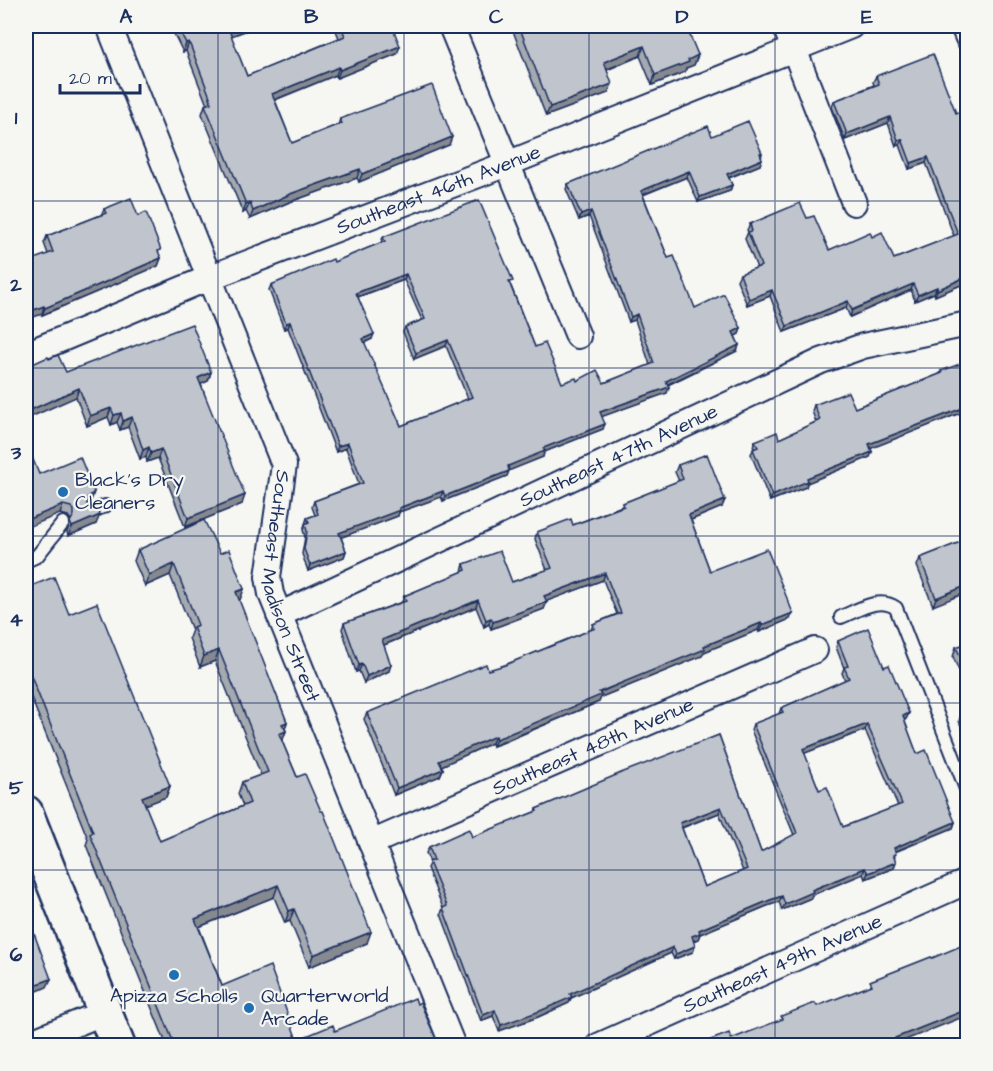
<svg xmlns="http://www.w3.org/2000/svg" width="993" height="1071" font-family="'Architects Daughter',sans-serif">
	<style>
		.lines { fill: none; stroke-linecap: round; stroke-linejoin: round }
		.lane-casing { stroke: #1b2f5e; stroke-width: 16 }
		.street-casing { stroke: #1b2f5e; stroke-width: 28 }
		.secondary-casing { stroke: #1b2f5e; stroke-width: 38 }
		.lane { stroke: #f6f6f2; stroke-width: 12 }
		.street { stroke: #f6f6f2; stroke-width: 24 }
		.secondary { stroke: #f6f6f2; stroke-width: 33 }
		.wall { fill: #a5a9b0; stroke: #1b2f5e; stroke-width: 1.5; fill-rule: evenodd }
		.shaded-wall { fill: #868990; stroke: #1b2f5e; stroke-width: 1.5 }
		.building { fill: #c0c4cd; stroke: #1b2f5e; stroke-width: 1.5; fill-rule: evenodd }
		.grid { fill: none; stroke: #1b2f5e; stroke-width: 1.5; stroke-opacity: 0.55 }
		.poi-dot { fill: #1f6fb2; stroke: #f6f6f2; stroke-width: 2 }
		.labels { text-anchor: middle; dominant-baseline: central; stroke-width: 4.5; stroke-linejoin: round; paint-order: stroke }
		.street-label { font-size: 20px; fill: #1b2f5e; stroke: #f6f6f2 }
		.poi-label { font-size: 20px; fill: #1b2f5e; stroke: #f6f6f2; text-anchor: start }
		.neatline { fill: none; stroke: #1b2f5e; stroke-width: 2 }
		.grid-label { font-size: 20px; text-anchor: middle; font-weight: bold; fill: #1b2f5e }
	</style>
	<rect width="100%" height="100%" fill="#f6f6f2"/>
	<filter id="ink" filterUnits="userSpaceOnUse"><feTurbulence type="fractalNoise" baseFrequency=".0167" numOctaves="2"/><feDisplacementMap in="SourceGraphic" scale="12" xChannelSelector="R" yChannelSelector="G"/><feConvolveMatrix kernelMatrix="1 2 1 2 8 2 1 2 1" color-interpolation-filters="sRGB"/></filter>
	<g filter="url(#ink)">
		<g class="lines">
			<defs>
				<g id="lane">
					<polyline points="91,512 105,506"/>
					<polyline points="26,561 37,556 63,523"/>
					<path d="M841,617C859,610 879,596 896,608L968,794"/>
				</g>
				<g id="street">
					<path id="s1" d="M109,26L284,465L268,577L271,594L453,1046"/>
					<polyline points="451,26 578,336"/>
					<polyline points="785,26 854,203"/>
					<polyline points="963,26 968,38"/>
					<path id="s2" d="M26,354L211,277L507,164L851,26"/>
					<path id="s3" d="M279,615L821,361L863,346L968,324"/>
					<path id="s4" d="M371,843L815,650"/>
					<polyline points="26,1044 105,1012"/>
					<path id="s5" d="M598,1046L968,881"/>
				</g>
				<polyline id="secondary" points="26,813 118,1046"/>
			</defs>
			<use href="#lane" class="lane-casing"/>
			<use href="#street" class="street-casing"/>
			<use href="#secondary" class="secondary-casing"/>
			<use href="#lane" class="lane"/>
			<use href="#street" class="street"/>
			<use href="#secondary" class="secondary"/>
		</g>
		<g class="wall">
			<polygon points="171,26 258,26 231,36 247,76 339,38 334,26 392,26 397,54 337,78 336,75 275,100 292,143 338,125 340,119 449,145 359,182 357,178 287,203 250,219 246,211 243,213 202,114 205,105 207,105 186,51 183,52 175,36"/>
			<polygon points="511,26 627,26 698,55 694,65 686,68 685,72 652,85 640,56 607,70 608,93 546,116"/>
			<polygon points="876,76 956,113 968,127 968,146 966,147 968,282 935,296 934,293 915,301 911,290 850,317 846,308 784,332 770,296 747,305 737,280 740,274 757,268 745,239 748,232 747,230 750,224 807,218 829,250 872,237 894,259 954,236 926,163 909,169 900,145 896,146 888,123 845,140 832,107 834,101 874,85 873,82"/>
			<path d="M712,136L762,153L760,165L729,178L732,185L730,191L698,202L687,177L643,195L668,258L695,308L741,328L739,334L735,336L739,345L737,351L668,385L667,393L602,416L603,429L544,452L543,457L509,470L507,476L443,501L441,497L399,512L398,516L341,537L346,551L344,557L308,571L302,554L305,537L303,530L307,518L315,515L312,507L314,501L359,484L346,448L336,452L288,328L284,329L269,290L271,285L334,262L381,243L383,237L511,286L535,347L562,383L577,381L604,383L650,365L635,320L629,322L589,216L579,220L566,189L568,184ZM404,280L422,320L405,327L403,332L414,359L446,346L468,399L401,426L364,343L372,339L358,297Z"/>
			<polygon points="104,209 138,216 159,254 161,258 158,266 42,315 42,314 48,254 44,243 47,236 101,215"/>
			<polygon points="49,359 66,372 211,372 208,381 201,384 242,504 185,527 158,458 147,462 146,457 140,459 128,427 120,430 117,422 111,425 108,417 87,426 76,397"/>
			<polygon points="941,371 968,410 871,448 872,452 870,457 807,483 806,487 770,501 751,454 754,448 753,446 755,441 779,439 816,422 812,411 814,405 855,408 940,374"/>
			<polygon points="678,465 722,507 691,520 710,571 790,619 759,632 758,630 704,652 702,656 601,697 599,702 502,743 493,746 492,743 441,766 443,769 440,776 394,795 364,719 367,713 505,665 591,630 593,624 617,614 603,580 546,601 544,609 491,629 489,624 484,627 476,607 384,645 389,671 364,683 359,671 356,672 342,629 344,623 402,602 404,596 462,572 464,564 512,582 547,570 535,539 537,532 573,525 622,506 623,503 679,481 675,472"/>
			<polygon points="39,474 91,501 87,505 96,524 68,536 67,532 71,521 70,519 68,516 60,514"/>
			<polygon points="968,539 933,606 917,566 920,558"/>
			<polygon points="138,550 220,553 244,589 239,601 287,722 285,729 286,731 282,741 367,943 309,967 290,921 285,923 274,897 199,927 222,986 297,1040 335,1031 417,1004 439,1046 167,1046 86,845 88,839 26,685 26,588 69,614 170,786 166,797 145,805 160,841 243,806 238,794 242,782 261,775 215,661 200,667 189,638 192,630 170,575 145,586 134,561"/>
			<path d="M838,641L884,667L909,713L906,719L904,720L917,754L955,822L953,828L895,852L894,868L865,879L863,874L812,895L811,898L782,910L779,902L767,906L700,934L698,939L693,941L695,946L693,952L674,959L671,953L571,998L569,1003L538,1017L499,1031L493,1016L481,1021L441,914L443,908L427,868L430,862L426,853L429,847L472,837L535,812L536,809L719,735L761,852L794,835L751,730L753,724L779,714L781,708L845,680L842,673L844,668L836,647ZM865,730L898,806L843,827L819,790L804,753ZM719,813L743,871L704,887L682,828Z"/>
			<polygon points="968,643 968,692 953,657 956,647"/>
			<polygon points="968,709 968,743 959,721 962,711"/>
		</g>
		<g class="shaded-wall">
			<polygon points="240,26 258,26 226,38 229,30"/>
			<polygon points="189,42 186,51 183,52 186,43"/>
			<polygon points="400,46 397,54 337,78 340,70"/>
			<polygon points="644,46 640,56 600,72 604,62"/>
			<polygon points="698,55 694,65 686,68 685,72 652,85 655,75"/>
			<polygon points="339,67 336,75 269,102 272,94"/>
			<polygon points="612,84 608,93 546,116 550,107"/>
			<polygon points="890,117 888,123 845,140 847,134"/>
			<polygon points="452,137 449,145 359,182 362,174"/>
			<polygon points="902,139 900,145 896,146 898,140"/>
			<polygon points="928,157 926,163 909,169 911,163"/>
			<polygon points="762,159 760,165 725,179 727,174"/>
			<polygon points="360,169 357,178 287,203 250,219 253,211 290,194"/>
			<polygon points="689,171 687,177 639,196 641,191"/>
			<polygon points="732,185 730,191 698,202 700,197"/>
			<polygon points="250,203 246,211 243,213 246,204"/>
			<polygon points="591,211 589,216 579,220 581,215"/>
			<polygon points="161,258 158,266 42,315 45,308"/>
			<polygon points="406,274 404,280 354,298 356,293"/>
			<polygon points="968,276 968,282 935,296 937,290"/>
			<polygon points="913,284 911,290 850,317 852,310"/>
			<polygon points="937,287 934,293 915,301 918,295"/>
			<polygon points="772,290 770,296 747,305 749,299"/>
			<polygon points="848,301 846,308 784,332 787,326"/>
			<polygon points="44,306 42,314 26,320 26,313"/>
			<polygon points="637,314 635,320 629,322 631,317"/>
			<polygon points="290,322 288,328 284,329 286,323"/>
			<polygon points="741,328 739,334 731,338 733,332"/>
			<polygon points="374,334 372,339 361,344 363,339"/>
			<polygon points="448,340 446,346 414,359 416,353"/>
			<polygon points="739,345 737,351 664,386 666,381"/>
			<polygon points="211,372 208,381 195,387 198,378"/>
			<polygon points="669,387 667,393 598,418 600,412"/>
			<polygon points="79,388 76,397 26,419 26,412"/>
			<polygon points="968,406 968,410 867,450 869,444"/>
			<polygon points="111,408 108,417 87,426 90,416"/>
			<polygon points="121,413 117,422 111,425 114,415"/>
			<polygon points="132,417 128,427 120,430 123,421"/>
			<polygon points="605,424 603,429 544,452 543,457 506,472 508,466 543,448"/>
			<polygon points="348,443 346,448 336,452 338,446"/>
			<polygon points="149,447 146,457 140,459 143,450"/>
			<polygon points="161,449 158,458 147,462 151,453"/>
			<polygon points="872,452 870,457 807,483 806,487 770,501 772,496 807,478"/>
			<polygon points="509,471 507,476 443,501 445,496"/>
			<polygon points="443,491 441,497 399,512 398,516 337,539 339,533 399,508"/>
			<polygon points="94,492 91,501 84,508 87,498"/>
			<polygon points="245,495 242,504 185,527 188,518"/>
			<polygon points="725,500 722,507 686,522 689,515"/>
			<polygon points="63,505 60,514 26,528 26,520"/>
			<polygon points="100,515 96,524 68,536 72,527"/>
			<polygon points="346,551 344,557 308,571 310,565"/>
			<polygon points="174,564 170,575 145,586 149,575"/>
			<polygon points="605,573 603,580 542,603 544,596"/>
			<polygon points="968,585 968,592 933,606 936,598"/>
			<polygon points="244,589 240,600 231,604 236,592"/>
			<polygon points="478,600 476,607 379,647 382,640"/>
			<polygon points="547,602 544,609 491,629 493,622"/>
			<polygon points="793,613 790,619 759,632 762,625"/>
			<polygon points="491,618 489,624 484,627 486,620"/>
			<polygon points="761,623 758,630 704,652 702,656 601,697 599,702 493,746 496,739 704,646"/>
			<polygon points="219,650 215,661 200,667 204,656"/>
			<polygon points="362,664 359,671 356,672 359,665"/>
			<polygon points="391,665 389,671 364,683 367,676"/>
			<polygon points="909,713 906,719 901,722 903,716"/>
			<polygon points="287,722 284,732 286,731 282,742 275,745 282,724"/>
			<polygon points="867,724 865,730 800,755 803,749"/>
			<polygon points="495,736 492,743 437,768 439,761"/>
			<polygon points="443,769 440,776 394,795 397,788"/>
			<polygon points="170,786 166,797 138,808 142,797"/>
			<polygon points="721,807 719,813 678,829 680,823"/>
			<polygon points="955,822 953,828 891,853 894,848"/>
			<polygon points="896,862 894,868 865,879 868,873"/>
			<polygon points="865,868 863,874 812,895 811,898 782,910 785,904 812,890"/>
			<polygon points="278,885 274,897 191,930 195,919"/>
			<polygon points="782,896 779,902 767,906 700,934 698,939 689,942 692,936 699,930 770,900"/>
			<polygon points="294,909 290,921 285,923 289,911"/>
			<polygon points="371,932 367,943 309,967 313,955"/>
			<polygon points="695,946 693,952 674,959 676,954"/>
			<polygon points="673,947 671,953 571,998 569,1003 538,1017 499,1031 501,1025"/>
			<polygon points="51,979 47,987 26,996 26,988"/>
			<polygon points="968,1009 968,1015 893,1045 895,1038"/>
			<polygon points="495,1010 493,1016 481,1021 483,1015"/>
		</g>
		<g class="building">
			<polygon points="177,26 240,26 229,30 247,76 345,36 341,26 392,26 400,46 340,70 339,67 272,94 292,143 342,123 340,119 432,85 452,137 362,174 360,169 290,194 253,211 250,203 246,204 205,105 211,103 210,97 189,42 186,43"/>
			<polygon points="519,26 686,26 698,55 688,60 689,62 655,75 644,46 604,62 612,84 550,107"/>
			<polygon points="933,54 956,113 961,111 968,127 968,141 964,143 968,152 968,276 937,290 937,287 918,295 913,284 852,310 848,301 787,326 772,290 749,299 740,274 761,266 748,232 752,231 750,224 800,203 807,218 814,216 829,250 870,232 872,237 882,232 894,259 958,234 928,157 911,163 902,139 898,140 890,117 847,134 834,101 879,84 876,76"/>
			<path d="M748,121L762,153H760L762,159L727,174L732,185L700,197L689,171L641,191L668,258L674,256L695,308L724,294L741,328L733,332L739,345L666,381L669,387L600,412L605,424L543,448L545,451L508,466L509,471L445,496L443,491L399,508L400,510L339,533L346,551L310,565L304,549L307,531L305,524L309,522L307,518L318,514L314,501L363,483L348,443L338,446L290,322L286,323L271,285L333,259L334,262L385,241L383,237L479,200L513,281L509,282L535,347L545,343L562,383L576,378L577,381L597,370L604,383L654,363L637,314L631,317L591,211L581,215L568,184L708,126L712,136ZM406,274L425,319L405,327L416,353L448,340L472,397L401,426L363,339L374,334L356,293Z"/>
			<polygon points="131,198 138,216 146,212 161,250 158,251 161,258 45,308 44,306 26,313 26,262 53,252 47,236 106,213 104,209"/>
			<polygon points="192,324 211,372 198,378 245,495 188,518 161,449 151,453 149,447 143,450 132,417 123,421 121,413 114,415 111,408 90,416 79,388 26,412 26,367 48,357 49,359 58,355 66,372"/>
			<polygon points="960,364 968,381 968,406 869,444 872,452 807,478 808,481 772,496 753,449 758,447 755,441 777,432 779,439 820,420 814,405 848,392 855,408 942,373 941,371"/>
			<polygon points="707,454 725,500 689,515 710,571 767,549 793,613 762,625 761,623 704,646 705,649 599,692 601,695 504,736 496,739 495,736 439,761 443,769 397,788 367,713 486,664 488,670 505,665 595,628 593,624 621,613 605,573 544,596 547,602 493,622 491,618 486,620 478,600 382,640 391,665 367,676 362,664 359,665 344,623 406,601 404,596 466,570 464,564 500,551 512,582 552,568 537,532 571,519 573,525 624,506 623,503 683,479 678,465"/>
			<polygon points="32,457 39,474 80,457 94,492 87,498 87,505 90,510 98,510 100,515 72,527 70,522 74,515 74,510 71,507 63,505 26,520 26,460"/>
			<polygon points="204,520 220,553 229,550 244,589 236,592 287,722 282,724 286,731 279,734 297,777 305,774 321,811 323,811 371,932 313,955 294,909 289,911 278,885 195,919 222,986 270,966 297,1040 333,1025 335,1031 415,998 417,1004 420,1002 439,1046 175,1046 90,834 93,832 26,663 26,588 54,577 69,614 97,603 170,786 142,797 160,841 250,803 242,782 268,772 219,650 204,656 193,627 198,625 174,564 149,575 138,550"/>
			<polygon points="968,539 968,585 936,598 920,558"/>
			<path d="M868,628L884,667L889,665L909,713L903,716L917,754L926,750L955,822L894,848L896,854L893,855L896,862L868,873L865,868L812,890L813,892L785,904L782,896L770,900L699,930L700,933L692,936L695,946L676,954L673,947L570,994L572,997L540,1011L501,1025L495,1010L483,1015L443,908L447,906L429,862L434,860L429,847L469,829L472,837L537,811L536,809L621,773L719,735L761,852L797,833L753,724L783,712L781,708L849,678L844,667L848,666L838,641ZM867,724L902,804L843,827L827,787L819,790L803,749ZM721,807L747,869L704,887L680,823Z"/>
			<polygon points="968,643 968,673 956,647"/>
			<polygon points="968,709 968,724 962,711"/>
			<polygon points="26,912 51,979 26,988"/>
			<polygon points="968,943 968,1009 895,1038 898,1046 702,1046 704,1045 703,1043 729,1033 731,1039 783,1019 781,1016 815,1003 817,1006 872,985 870,981 931,957 932,958"/>
		</g>
	</g>
	<path class="grid" d="M218,26V1046M404,26V1046M589,26V1046M775,26V1046M26,201H968M26,368H968M26,536H968M26,703H968M26,870H968"/>
	<g class="poi-dot">
		<circle cx="63" cy="492" r="6"/>
		<circle cx="174" cy="975" r="6"/>
		<circle cx="249" cy="1008" r="6"/>
	</g>
	<g class="labels">
		<g class="street-label">
			<text stroke="none"><textPath href="#s2" startOffset="444">Southeast 46th Avenue</textPath></text>
			<text stroke="none"><textPath href="#s3" startOffset="375">Southeast 47th Avenue</textPath></text>
			<text stroke="none"><textPath href="#s1" startOffset="598">Southeast Madison Street</textPath></text>
			<text stroke="none"><textPath href="#s4" startOffset="242">Southeast 48th Avenue</textPath></text>
			<text stroke="none"><textPath href="#s5" startOffset="202">Southeast 49th Avenue</textPath></text>
		</g>
		<g class="poi-label">
			<text x="75" y="480">Black's Dry<tspan x="75" dy="23">Cleaners</tspan></text>
			<text x="174" y="996" text-anchor="middle">Apizza Scholls</text>
			<text x="261" y="996">Quarterworld<tspan x="261" dy="23">Arcade</tspan></text>
		</g>
	</g>
	<rect width="993" height="1071" fill="none" stroke="#f6f6f2" stroke-width="66"/>
	<path d="M60 84v9h80v-9" fill="none" stroke="#1b2f5e" stroke-width="3"/>
	<text x="69" y="84" font-size="18" fill="#1b2f5e" stroke="#f6f6f2" stroke-width="4.5" paint-order="stroke">20 m</text>
	<rect x="33" y="33" width="927" height="1005" class="neatline"/>
	<g class="grid-label">
		<text x="126" y="23">A</text>
		<text x="311" y="23">B</text>
		<text x="496" y="23">C</text>
		<text x="682" y="23">D</text>
		<text x="867" y="23">E</text>
		<text x="16" y="124">1</text>
		<text x="16" y="291">2</text>
		<text x="16" y="459">3</text>
		<text x="16" y="626">4</text>
		<text x="16" y="794">5</text>
		<text x="16" y="961">6</text>
	</g>
</svg>
